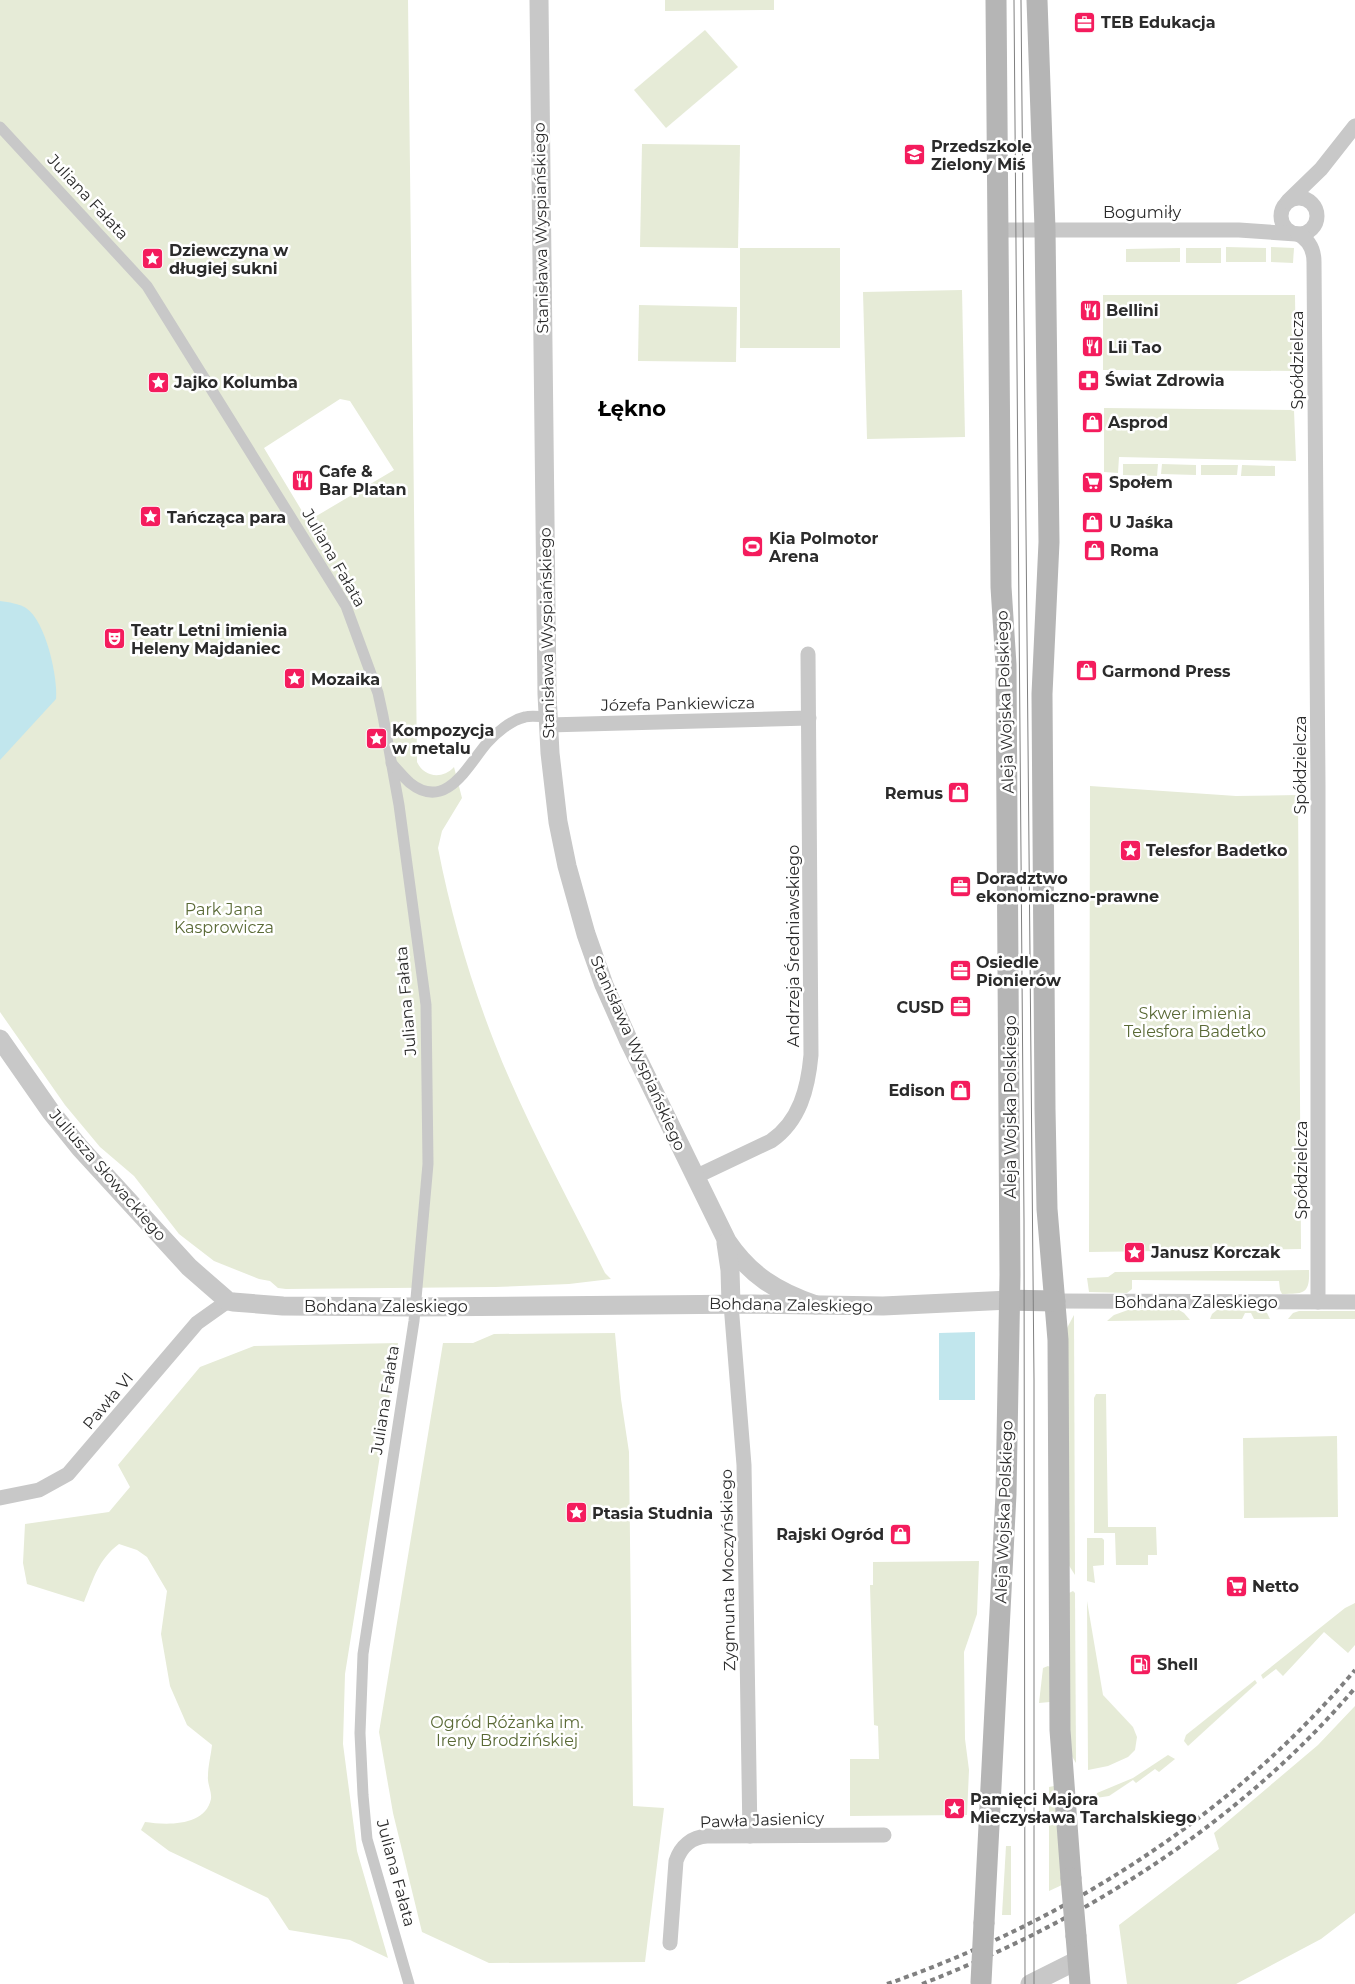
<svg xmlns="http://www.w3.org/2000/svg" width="1355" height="1984" font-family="Montserrat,sans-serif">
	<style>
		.green { fill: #e6ebd7; fill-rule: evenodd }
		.water { fill: #c1e6ed }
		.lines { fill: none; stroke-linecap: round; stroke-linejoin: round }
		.pedestrian { stroke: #c8c8c8; stroke-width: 11 }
		.minor { stroke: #c8c8c8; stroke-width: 15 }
		.tertiary { stroke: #c8c8c8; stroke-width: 19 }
		.secondary { stroke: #b5b5b5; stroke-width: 21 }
		.tram { stroke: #808080; stroke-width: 1 }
		.rail { stroke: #808080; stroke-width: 4; stroke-dasharray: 5 4; stroke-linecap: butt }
		.secondary-bridge { stroke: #b5b5b5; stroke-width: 21 }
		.labels { text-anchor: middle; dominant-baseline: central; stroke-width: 5; stroke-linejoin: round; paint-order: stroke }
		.poi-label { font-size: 16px; font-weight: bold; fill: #2b2b2b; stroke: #fff; text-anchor: start }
		.street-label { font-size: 16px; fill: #2b2b2b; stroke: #fff }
		.park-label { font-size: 16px; fill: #5a6a36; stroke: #fff }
		.district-label { font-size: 21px; font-weight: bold; fill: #000; stroke: #fff }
	</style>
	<rect width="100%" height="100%" fill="#fff"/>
	<g class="green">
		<path d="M0,0H408L417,762C424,777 442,780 454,767L462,798L442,831L438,848C451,915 470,980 495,1044C526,1123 568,1198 605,1273L611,1279L569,1284L495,1287L286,1289L278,1288L270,1281L259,1279L214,1261L179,1234L134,1176L100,1147L65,1105L0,1012ZM340,399L350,401L394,470L308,521L264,448Z"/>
		<polygon points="665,0 774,0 774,10 665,11"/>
		<polygon points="705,30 738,67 666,128 634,90"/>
		<polygon points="642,144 740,145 738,248 640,247"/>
		<polygon points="1226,247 1266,248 1266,262 1226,262"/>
		<polygon points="1271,247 1294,248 1293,263 1271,262"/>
		<rect x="740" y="248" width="100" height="100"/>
		<polygon points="1180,248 1180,262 1126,262 1126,249"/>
		<rect x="1186" y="248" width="35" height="15"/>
		<polygon points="962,290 965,437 867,439 863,292"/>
		<polygon points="1103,295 1295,295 1296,371 1103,370"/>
		<polygon points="639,305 737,307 736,362 638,361"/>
		<polygon points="1104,408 1294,410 1296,461 1119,457 1118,473 1104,472"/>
		<polygon points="1123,464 1158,464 1157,476 1123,475"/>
		<polygon points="1162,464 1196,465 1196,475 1161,474"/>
		<polygon points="1201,465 1238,465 1237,475 1201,475"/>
		<polygon points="1242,465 1275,466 1275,476 1241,476"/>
		<polygon points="1090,786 1236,796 1298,795 1301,1249 1089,1252"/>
		<path d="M1309,1270C1310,1294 1304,1294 1282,1294L1280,1290L1279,1281L1132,1280V1289L1127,1293L1089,1292L1087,1278L1108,1277L1115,1272Z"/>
		<polygon points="1128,1310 1179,1310 1184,1313 1190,1320 1107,1321 1114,1315"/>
		<polygon points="1217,1310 1263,1311 1267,1313 1270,1319 1254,1319 1251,1313 1245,1313 1242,1319 1210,1319 1212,1314"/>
		<polygon points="1299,1311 1355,1311 1355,1319 1288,1319 1293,1313"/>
		<polygon points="1074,1315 1075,1575 1068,1564 1067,1328"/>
		<polygon points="615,1333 621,1399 629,1452 633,1806 664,1808 645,1962 489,1963 422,1932 393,1813 379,1732 443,1343 473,1343 494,1334"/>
		<path d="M398,1343L345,1674L343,1744L357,1851L388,1958L350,1940L289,1930L268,1898L169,1851L141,1830L145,1822C166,1825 205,1827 211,1799C212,1792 207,1783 208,1776C208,1766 211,1755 212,1745L187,1725L170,1686L161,1634L167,1591L147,1557L137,1550L119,1544C98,1560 94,1578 84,1602L27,1584L23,1563L25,1524L109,1512L130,1487L118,1465L200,1367L254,1346Z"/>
		<polygon points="1096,1394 1106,1394 1108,1527 1156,1527 1157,1555 1148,1555 1148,1565 1116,1565 1115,1533 1094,1533 1094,1398"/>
		<polygon points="1337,1436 1338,1517 1244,1518 1243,1438"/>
		<polygon points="1087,1538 1102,1538 1104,1540 1104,1565 1093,1566 1095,1583 1087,1581"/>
		<polygon points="979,1561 977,1614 964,1652 965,1739 969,1770 967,1815 850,1816 850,1759 879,1759 878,1726 874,1725 870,1585 873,1585 873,1562"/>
		<polygon points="1073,1591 1075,1593 1076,1763 1070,1753 1069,1593"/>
		<polygon points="1087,1601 1103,1695 1133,1727 1137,1737 1135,1750 1128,1757 1108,1766 1088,1770"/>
		<polygon points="1355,1603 1355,1645 1348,1653 1324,1632 1283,1676 1276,1669 1263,1679 1261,1675 1345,1608"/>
		<polygon points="1048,1666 1050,1667 1050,1702 1039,1703 1043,1668"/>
		<polygon points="1255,1680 1257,1683 1188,1746 1184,1741 1186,1735"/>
		<polygon points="1355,1706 1355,1913 1321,1939 1236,1984 1127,1984 1119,1925 1219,1849 1214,1833 1318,1745"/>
		<polygon points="1168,1755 1175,1759 1159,1772 1155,1769 1136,1783 1133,1780 1109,1796 1096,1798 1097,1793 1133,1778"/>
		<polygon points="1054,1786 1062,1885 1049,1891 1049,1787"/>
		<polygon points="1006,1846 1011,1846 1011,1915 1002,1915"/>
	</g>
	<g class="water">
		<path d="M0,601C9,602 19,604 26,608C46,621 58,678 56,699L0,760Z"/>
		<polygon points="975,1332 975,1400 939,1400 939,1333"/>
	</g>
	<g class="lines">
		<g class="pedestrian">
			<polyline points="0,127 147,286 346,606 378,693 383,716 399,805 426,1005 428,1164 414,1321 363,1654 360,1733 363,1795 367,1839 409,1984"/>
			<path d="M391,763C397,769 403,777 410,783C446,812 468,765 487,743C496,733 511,720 525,717C532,715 541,717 548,717"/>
		</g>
		<g class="minor">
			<circle cx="1299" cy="216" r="18"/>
			<polyline points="1288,201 1321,169 1355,126"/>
			<polyline points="998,230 1239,230 1296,234"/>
			<path d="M1298,234C1309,240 1314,250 1314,262L1318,786V1302"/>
			<polyline points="548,725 809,718"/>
			<path d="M695,1177L771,1141C800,1121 808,1088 811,1055L808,654"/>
			<polyline points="1055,1301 1355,1302"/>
			<polyline points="731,1304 744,1465 750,1836"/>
			<polyline points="0,1498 39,1490 68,1474 197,1323 228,1301"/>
			<path d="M670,1943L676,1861C681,1846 692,1837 707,1836L884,1835"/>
		</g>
		<g class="tertiary">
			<path d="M539,0L547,694L550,753L558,822L567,866L586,934L604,985L628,1039L727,1241C750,1275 777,1292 816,1305"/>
			<polyline points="0,1039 51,1112 80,1148 189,1267 228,1301 233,1302 283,1306 415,1307 754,1304 883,1306 1010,1300"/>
			<polyline points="726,1243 730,1270 731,1304"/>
			<polyline points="1030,1984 1078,1960"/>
		</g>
		<g class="secondary">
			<polyline points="1037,0 1045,229 1049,542 1042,694 1045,1109 1047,1209 1058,1340 1060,1730 1071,1878"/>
			<polyline points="1010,1300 1055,1301"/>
			<polyline points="984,1923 1006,1494 1010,1275 1006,665 1001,587 996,0"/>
			<polyline points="1076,1936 1080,1984"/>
		</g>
		<g class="tram">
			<polyline points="1014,0 1024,1221 1025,1984"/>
			<polyline points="1021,0 1034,1380 1034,1984"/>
		</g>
		<g class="rail">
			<path d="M887,1984C1065,1922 1233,1815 1355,1670"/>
			<path d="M922,1984C1086,1920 1240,1823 1355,1688"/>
		</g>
		<g class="secondary-bridge">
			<polyline points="1071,1878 1076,1936"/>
			<polyline points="981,1982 984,1923"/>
		</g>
	</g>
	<defs>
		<symbol id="office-square" viewBox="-11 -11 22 22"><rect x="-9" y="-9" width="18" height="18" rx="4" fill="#f41c5d" stroke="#fff"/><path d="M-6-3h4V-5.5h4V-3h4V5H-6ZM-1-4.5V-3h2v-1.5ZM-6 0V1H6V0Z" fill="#fff"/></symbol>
		<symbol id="school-square" viewBox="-11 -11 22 22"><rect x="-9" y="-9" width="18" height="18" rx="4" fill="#f41c5d" stroke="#fff"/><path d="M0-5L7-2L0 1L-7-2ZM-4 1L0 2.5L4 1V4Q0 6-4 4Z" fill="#fff"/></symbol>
		<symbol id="sight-square" viewBox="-11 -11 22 22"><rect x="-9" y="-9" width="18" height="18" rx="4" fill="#f41c5d" stroke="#fff"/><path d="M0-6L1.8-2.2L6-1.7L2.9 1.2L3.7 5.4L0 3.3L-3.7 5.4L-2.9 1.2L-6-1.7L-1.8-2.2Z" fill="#fff"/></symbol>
		<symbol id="restaurant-square" viewBox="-11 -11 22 22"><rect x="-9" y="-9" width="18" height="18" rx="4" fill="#f41c5d" stroke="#fff"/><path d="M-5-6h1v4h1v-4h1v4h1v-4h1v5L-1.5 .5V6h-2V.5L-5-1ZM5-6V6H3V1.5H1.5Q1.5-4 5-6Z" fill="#fff"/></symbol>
		<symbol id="pharmacy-square" viewBox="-11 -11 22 22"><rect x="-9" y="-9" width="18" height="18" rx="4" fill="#f41c5d" stroke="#fff"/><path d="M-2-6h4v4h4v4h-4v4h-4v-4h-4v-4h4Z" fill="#fff"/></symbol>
		<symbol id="shop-square" viewBox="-11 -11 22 22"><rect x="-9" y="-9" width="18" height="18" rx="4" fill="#f41c5d" stroke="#fff"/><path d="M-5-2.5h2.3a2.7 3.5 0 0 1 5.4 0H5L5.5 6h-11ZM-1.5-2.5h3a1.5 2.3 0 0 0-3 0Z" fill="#fff"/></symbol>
		<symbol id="supermarket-square" viewBox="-11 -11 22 22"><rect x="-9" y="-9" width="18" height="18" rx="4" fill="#f41c5d" stroke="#fff"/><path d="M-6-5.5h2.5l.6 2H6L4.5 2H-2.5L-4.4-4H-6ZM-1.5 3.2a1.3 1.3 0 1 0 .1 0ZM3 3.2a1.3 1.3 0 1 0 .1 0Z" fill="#fff"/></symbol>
		<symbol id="stadium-square" viewBox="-11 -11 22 22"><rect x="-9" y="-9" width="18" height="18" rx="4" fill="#f41c5d" stroke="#fff"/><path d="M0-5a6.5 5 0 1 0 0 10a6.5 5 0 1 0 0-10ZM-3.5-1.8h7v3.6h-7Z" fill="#fff"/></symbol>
		<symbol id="theatre-square" viewBox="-11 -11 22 22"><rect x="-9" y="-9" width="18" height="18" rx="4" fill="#f41c5d" stroke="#fff"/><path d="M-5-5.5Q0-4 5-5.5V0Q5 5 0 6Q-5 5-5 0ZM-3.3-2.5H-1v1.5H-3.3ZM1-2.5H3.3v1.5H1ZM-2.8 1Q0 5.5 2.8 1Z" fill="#fff"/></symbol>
		<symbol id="fuel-square" viewBox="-11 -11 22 22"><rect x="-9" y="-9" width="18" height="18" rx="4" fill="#f41c5d" stroke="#fff"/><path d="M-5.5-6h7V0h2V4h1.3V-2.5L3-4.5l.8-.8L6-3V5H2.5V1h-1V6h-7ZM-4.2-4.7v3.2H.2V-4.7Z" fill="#fff"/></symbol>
	</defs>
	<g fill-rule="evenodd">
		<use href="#office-square" x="1072" y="10" width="25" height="25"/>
		<use href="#school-square" x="902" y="142" width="25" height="25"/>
		<use href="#sight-square" x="140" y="246" width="25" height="25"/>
		<use href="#restaurant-square" x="1078" y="298" width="25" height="25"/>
		<use href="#restaurant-square" x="1080" y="334" width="25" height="25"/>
		<use href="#pharmacy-square" x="1076" y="368" width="25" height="25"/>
		<use href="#sight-square" x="146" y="370" width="25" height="25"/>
		<use href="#shop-square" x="1080" y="410" width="25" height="25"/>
		<use href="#restaurant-square" x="290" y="468" width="25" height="25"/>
		<use href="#supermarket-square" x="1080" y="470" width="25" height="25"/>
		<use href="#sight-square" x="138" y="504" width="25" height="25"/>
		<use href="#shop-square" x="1080" y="510" width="25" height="25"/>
		<use href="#stadium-square" x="740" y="534" width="25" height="25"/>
		<use href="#shop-square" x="1082" y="538" width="25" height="25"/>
		<use href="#theatre-square" x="102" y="626" width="25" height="25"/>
		<use href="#shop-square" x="1074" y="658" width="25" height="25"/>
		<use href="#sight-square" x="282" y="666" width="25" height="25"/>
		<use href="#sight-square" x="364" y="726" width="25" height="25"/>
		<use href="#shop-square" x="946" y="780" width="25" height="25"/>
		<use href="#sight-square" x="1118" y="838" width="25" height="25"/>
		<use href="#office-square" x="948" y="874" width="25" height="25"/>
		<use href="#office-square" x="948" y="958" width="25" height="25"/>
		<use href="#office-square" x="948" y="994" width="25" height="25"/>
		<use href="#shop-square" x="948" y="1078" width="25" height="25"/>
		<use href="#sight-square" x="1122" y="1240" width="25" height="25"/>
		<use href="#sight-square" x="564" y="1500" width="25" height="25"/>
		<use href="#shop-square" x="888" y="1522" width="25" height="25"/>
		<use href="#supermarket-square" x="1224" y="1574" width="25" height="25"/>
		<use href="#fuel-square" x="1128" y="1652" width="25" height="25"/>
		<use href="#sight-square" x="942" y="1796" width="25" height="25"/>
	</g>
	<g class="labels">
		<g class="poi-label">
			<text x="1101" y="22">TEB Edukacja</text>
			<text x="931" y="146">Przedszkole<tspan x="931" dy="18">Zielony Miś</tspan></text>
			<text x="169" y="250">Dziewczyna w<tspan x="169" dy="18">długiej sukni</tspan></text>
			<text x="1106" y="310">Bellini</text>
			<text x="1108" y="347">Lii Tao</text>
			<text x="1105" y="380">Świat Zdrowia</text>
			<text x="174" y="382">Jajko Kolumba</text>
			<text x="1108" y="422">Asprod</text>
			<text x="319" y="471">Cafe &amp;<tspan x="319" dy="18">Bar Platan</tspan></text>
			<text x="1109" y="482">Społem</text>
			<text x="167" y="517">Tańcząca para</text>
			<text x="1109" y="522">U Jaśka</text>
			<text x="769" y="538">Kia Polmotor<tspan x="769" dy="18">Arena</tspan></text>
			<text x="1110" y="550">Roma</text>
			<text x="131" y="630">Teatr Letni imienia<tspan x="131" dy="18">Heleny Majdaniec</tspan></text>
			<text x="1102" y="671">Garmond Press</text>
			<text x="311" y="679">Mozaika</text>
			<text x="392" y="730">Kompozycja<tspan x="392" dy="18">w metalu</tspan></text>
			<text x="943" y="793" text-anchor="end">Remus</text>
			<text x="1146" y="850">Telesfor Badetko</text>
			<text x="976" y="878">Doradztwo<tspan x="976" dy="18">ekonomiczno-prawne</tspan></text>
			<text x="976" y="962">Osiedle<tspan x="976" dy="18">Pionierów</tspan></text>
			<text x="944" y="1007" text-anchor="end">CUSD</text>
			<text x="945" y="1090" text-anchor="end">Edison</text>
			<text x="1151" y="1252">Janusz Korczak</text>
			<text x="592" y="1513">Ptasia Studnia</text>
			<text x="884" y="1534" text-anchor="end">Rajski Ogród</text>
			<text x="1252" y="1586">Netto</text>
			<text x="1157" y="1664">Shell</text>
			<text x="970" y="1799">Pamięci Majora<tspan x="970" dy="18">Mieczysława Tarchalskiego</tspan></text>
		</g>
		<g class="street-label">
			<text transform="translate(88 197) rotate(47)">Juliana Fałata</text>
			<text x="1142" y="212">Bogumiły</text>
			<text transform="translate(541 228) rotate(-91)">Stanisława Wyspiańskiego</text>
			<text transform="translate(1297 360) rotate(-90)">Spółdzielcza</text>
			<text transform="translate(334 558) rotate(60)">Juliana Fałata</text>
			<text transform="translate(547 633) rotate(-91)">Stanisława Wyspiańskiego</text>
			<text transform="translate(1005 702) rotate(-92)">Aleja Wojska Polskiego</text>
			<text transform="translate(678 704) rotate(-1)">Józefa Pankiewicza</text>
			<text transform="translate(1300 765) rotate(-90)">Spółdzielcza</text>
			<text transform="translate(793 946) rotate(-90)">Andrzeja Średniawskiego</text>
			<text transform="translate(406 1001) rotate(-95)">Juliana Fałata</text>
			<text transform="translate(638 1053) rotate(66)">Stanisława Wyspiańskiego</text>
			<text transform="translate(1010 1107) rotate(-90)">Aleja Wojska Polskiego</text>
			<text transform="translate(1301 1170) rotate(-90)">Spółdzielcza</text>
			<text transform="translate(108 1175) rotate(49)">Juliusza Słowackiego</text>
			<text x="1196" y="1302">Bohdana Zaleskiego</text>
			<text transform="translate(791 1305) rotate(1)">Bohdana Zaleskiego</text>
			<text x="386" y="1306">Bohdana Zaleskiego</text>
			<text transform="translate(385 1400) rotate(-81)">Juliana Fałata</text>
			<text transform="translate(108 1401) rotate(-50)">Pawła VI</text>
			<text transform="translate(1004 1512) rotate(-88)">Aleja Wojska Polskiego</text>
			<text transform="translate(728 1570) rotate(-91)">Zygmunta Moczyńskiego</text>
			<text transform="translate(762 1820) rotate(-2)">Pawła Jasienicy</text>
			<text transform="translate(396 1873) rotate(75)">Juliana Fałata</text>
		</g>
		<g class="park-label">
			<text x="224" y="909">Park Jana<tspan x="224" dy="18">Kasprowicza</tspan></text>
			<text x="1195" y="1013">Skwer imienia<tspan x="1195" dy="18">Telesfora Badetko</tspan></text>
			<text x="507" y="1722">Ogród Różanka im.<tspan x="507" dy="18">Ireny Brodzińskiej</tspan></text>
		</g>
		<g class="district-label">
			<text x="632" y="408">Łękno</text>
		</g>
	</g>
</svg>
